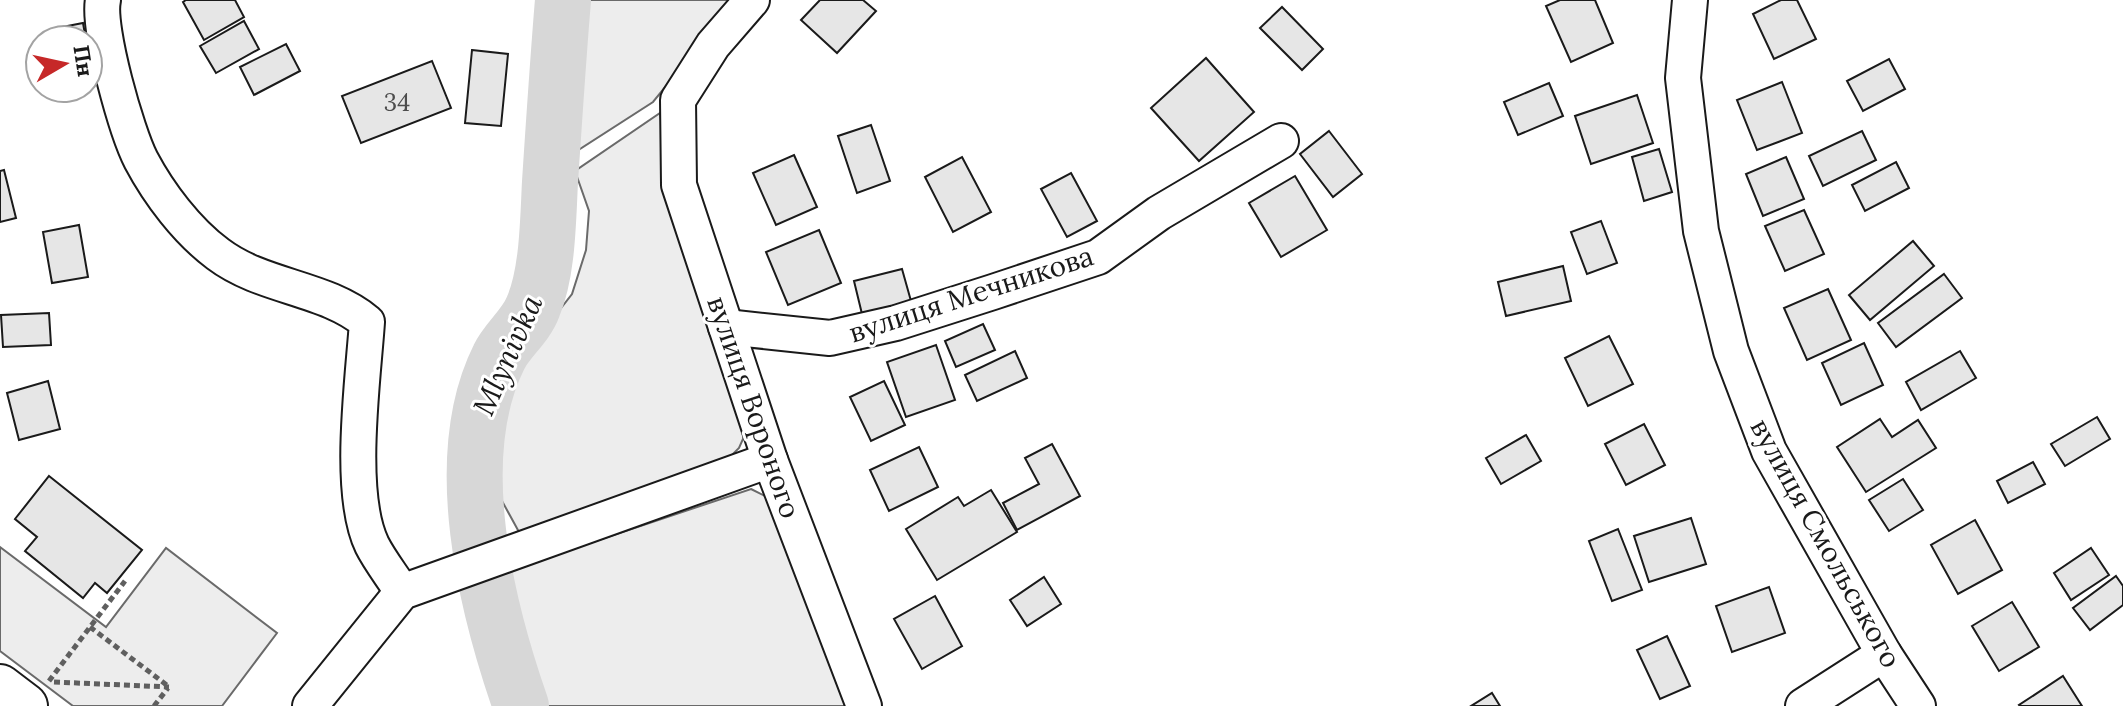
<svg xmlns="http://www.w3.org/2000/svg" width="2123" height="706" font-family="Lora,serif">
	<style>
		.green { fill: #ededed; stroke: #6a6a6a; stroke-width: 2 }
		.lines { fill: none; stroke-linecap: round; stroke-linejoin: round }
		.river { stroke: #d7d7d7; stroke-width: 56 }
		.building { fill: #e6e6e6; stroke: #1a1a1a; stroke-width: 2 }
		.minor-casing { stroke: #1a1a1a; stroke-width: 38 }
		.major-casing { stroke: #1a1a1a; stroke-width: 48 }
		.path { stroke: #5f5f5f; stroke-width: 5; stroke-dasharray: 6 4; stroke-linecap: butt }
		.minor { stroke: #fff; stroke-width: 34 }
		.major { stroke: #fff; stroke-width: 44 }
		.labels { text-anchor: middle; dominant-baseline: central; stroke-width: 6; stroke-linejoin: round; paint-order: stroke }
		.number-label { font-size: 24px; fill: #4d4d4d }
		.street-label { font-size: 28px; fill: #1a1a1a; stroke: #fff }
		.water-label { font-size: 30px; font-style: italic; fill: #1a1a1a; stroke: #fff }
	</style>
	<rect width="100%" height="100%" fill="#fff"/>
	<g class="green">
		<polygon points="583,0 736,0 653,102 569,156 578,56 570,45 575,21 582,16"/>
		<polygon points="660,113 671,196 747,430 739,448 730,457 519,532 496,490 487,444 505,398 529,349 572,294 586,250 589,211 575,171"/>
		<polygon points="751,489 771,499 858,706 538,706 519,650 503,572"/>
		<polygon points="0,547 106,627 166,548 277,633 222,706 73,706 0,651"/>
	</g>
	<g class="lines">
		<path class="river" d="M521,706C486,606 449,457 499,357C507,340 526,326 533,307C548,272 548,219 550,182C554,121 558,60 563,0"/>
	</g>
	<g class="building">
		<polygon points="186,0 235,0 244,17 204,40 183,2"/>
		<polygon points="820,0 863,0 876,11 837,53 801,20"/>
		<polygon points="1560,0 1595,0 1613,43 1571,62 1546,6"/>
		<polygon points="1781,0 1797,0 1816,39 1774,59 1753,14"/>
		<polygon points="1282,7 1323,49 1302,70 1260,28"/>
		<polygon points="244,21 259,49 216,73 200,46"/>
		<polygon points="83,23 86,40 59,40 57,28"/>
		<polygon points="286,44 300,71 254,95 240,67"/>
		<polygon points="472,50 508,54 501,126 465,123"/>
		<polygon points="1206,58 1254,112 1199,161 1151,108"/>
		<polygon points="1889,59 1905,89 1863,111 1847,81"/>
		<polygon points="432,61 451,108 361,143 342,96"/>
		<polygon points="1782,82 1802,133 1757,150 1737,100"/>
		<polygon points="1549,83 1563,116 1518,135 1504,102"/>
		<polygon points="1637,95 1653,143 1591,164 1575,116"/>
		<polygon points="871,125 890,181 857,193 838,136"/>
		<polygon points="1329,131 1362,174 1333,197 1300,154"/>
		<polygon points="1862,131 1876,160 1823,186 1809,156"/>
		<polygon points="1659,149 1672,192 1644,201 1632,157"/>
		<polygon points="794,155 817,207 776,225 753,173"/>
		<polygon points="962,157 991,212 953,232 925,177"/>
		<polygon points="1786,157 1804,199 1763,216 1746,174"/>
		<polygon points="1896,162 1909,188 1865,211 1852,185"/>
		<polygon points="4,170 16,218 0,222 0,171"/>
		<polygon points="1071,173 1097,221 1067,237 1041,189"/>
		<polygon points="1295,176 1327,230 1281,257 1249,203"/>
		<polygon points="1804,210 1824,254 1785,271 1765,226"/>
		<polygon points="1601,221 1617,263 1587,274 1571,232"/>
		<polygon points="79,225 88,277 52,283 43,232"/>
		<polygon points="819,230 841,283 788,305 766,252"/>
		<polygon points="1913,241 1934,266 1870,320 1849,295"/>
		<polygon points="1563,266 1571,301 1506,316 1498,282"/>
		<polygon points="902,269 911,301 862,314 854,281"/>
		<polygon points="1944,274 1962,298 1896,347 1878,323"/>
		<polygon points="1828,289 1851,340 1807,360 1784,308"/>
		<polygon points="49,313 51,345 3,347 1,315"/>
		<polygon points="983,324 995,350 956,367 945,341"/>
		<polygon points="1609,336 1633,384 1588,406 1565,358"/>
		<polygon points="1864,343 1883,385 1841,405 1822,363"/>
		<polygon points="936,345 955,400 906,417 887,362"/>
		<polygon points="1015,351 1027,378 977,401 965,375"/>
		<polygon points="1960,351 1976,378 1921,410 1906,382"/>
		<polygon points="48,381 60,429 19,440 7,393"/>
		<polygon points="884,381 905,425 871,441 850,397"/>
		<polygon points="2097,417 2110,439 2065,466 2051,444"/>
		<polygon points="1880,419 1892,437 1918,420 1936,448 1866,492 1837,447"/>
		<polygon points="1644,424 1665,465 1626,485 1605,444"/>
		<polygon points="1526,435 1541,461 1501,484 1486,458"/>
		<polygon points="1052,444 1080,496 1017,530 1003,503 1039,484 1025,458"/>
		<polygon points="919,447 938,487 889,511 870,470"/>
		<polygon points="2033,462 2045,484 2008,503 1997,481"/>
		<polygon points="49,476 142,550 107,593 95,583 83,598 25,551 37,537 15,519"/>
		<polygon points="1903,479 1923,510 1889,531 1869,500"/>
		<polygon points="991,490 1017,532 937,580 906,529 958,497 964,506"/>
		<polygon points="1691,518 1706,564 1649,582 1634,536"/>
		<polygon points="1975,520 2002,570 1958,594 1931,545"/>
		<polygon points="1618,529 1642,590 1612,601 1589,541"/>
		<polygon points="2091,548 2109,575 2071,600 2054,573"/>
		<polygon points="2116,576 2123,586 2123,605 2090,630 2073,608"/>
		<polygon points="1044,577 1061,604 1027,626 1010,600"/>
		<polygon points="1769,587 1785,633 1732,652 1716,606"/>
		<polygon points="935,596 962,646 922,669 894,619"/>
		<polygon points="2012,602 2039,647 1999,671 1972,626"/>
		<polygon points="1667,636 1690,686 1660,699 1637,650"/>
		<polygon points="2063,676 2082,706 2020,706 2019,705"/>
		<polygon points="1492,693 1500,706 1471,706"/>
	</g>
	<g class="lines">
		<defs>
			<g id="minor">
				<path d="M103,0C97,28 127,133 141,160C159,194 187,231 218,254C263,288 325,287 367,322C363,380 347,493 372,545C380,561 393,577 402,592"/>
				<polyline points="752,0 713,45 678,100 679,185 770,460 864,706"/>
				<polyline points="1690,0 1683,78 1701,231 1731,351 1769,451 1884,654 1918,706"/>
				<polyline points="726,327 830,338 896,323 993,292 1098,257 1159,213 1281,141"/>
				<polyline points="310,706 402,592 770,460"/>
				<polyline points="1803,706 1884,654"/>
			</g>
			<polyline id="major" points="0,687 25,706"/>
		</defs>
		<use href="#minor" class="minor-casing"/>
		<use href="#major" class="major-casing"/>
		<g class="path">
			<polyline points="90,627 168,686"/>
			<polyline points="49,681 125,581"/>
			<polyline points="54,682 169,687"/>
			<polyline points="154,706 168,688"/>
		</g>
		<use href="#minor" class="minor"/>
		<use href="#major" class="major"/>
	</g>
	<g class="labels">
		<g class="number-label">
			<text x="397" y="102">34</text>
		</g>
		<g class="street-label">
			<text transform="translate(971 294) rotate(-18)">вулиця Мечникова</text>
			<text transform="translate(754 407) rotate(71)">вулиця Вороного</text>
			<text transform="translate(1826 543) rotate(61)">вулиця Смольського</text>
		</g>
		<g class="water-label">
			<text transform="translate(507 355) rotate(-66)">Mlynivka</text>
		</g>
	</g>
	<g transform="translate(64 64) rotate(81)"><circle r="38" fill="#ffffff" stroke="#a3a3a3" stroke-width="2"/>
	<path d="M0-6L14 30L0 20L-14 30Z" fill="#c62828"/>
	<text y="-12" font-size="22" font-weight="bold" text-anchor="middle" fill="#1a1a1a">Пн</text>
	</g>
</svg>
